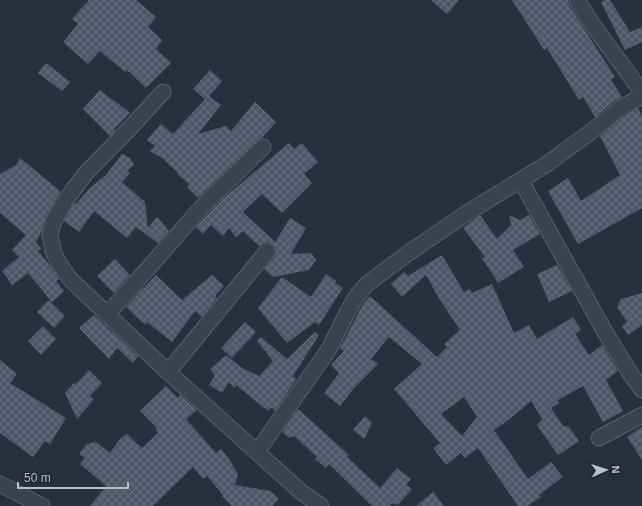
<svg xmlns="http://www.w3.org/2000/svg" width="642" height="506" font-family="Arial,sans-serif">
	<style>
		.building { fill: url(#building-cross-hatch); fill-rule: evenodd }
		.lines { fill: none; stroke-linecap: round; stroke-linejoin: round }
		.minor-casing { stroke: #59606d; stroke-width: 17 }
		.minor { stroke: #3b424f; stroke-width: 15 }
	</style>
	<defs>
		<pattern id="building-cross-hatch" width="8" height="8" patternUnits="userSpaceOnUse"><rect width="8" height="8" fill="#4e5768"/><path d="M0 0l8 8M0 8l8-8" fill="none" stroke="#656d7c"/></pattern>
	</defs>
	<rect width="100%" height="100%" fill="#27303f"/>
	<g class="building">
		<polygon points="89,0 136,0 156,17 148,27 162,40 156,49 171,63 146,88 127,70 125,72 100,51 88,64 63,42 78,24 72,19"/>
		<polygon points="431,0 459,0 447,14"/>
		<polygon points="512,0 568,0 569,5 615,77 611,80 622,97 613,102 595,117 583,97 579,100 547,48 544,50"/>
		<polygon points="605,0 610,0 630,32 642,27 642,42 625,50 601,2"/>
		<polygon points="46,63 70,82 62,91 38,73"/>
		<polygon points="210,70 222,81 209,96 221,105 198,134 226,126 231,131 255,102 276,122 262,138 257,141 198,198 187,187 189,184 177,174 178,173 162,158 150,151 155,146 147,140 161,124 173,134 205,99 193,89"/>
		<polygon points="100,90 112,100 112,99 130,113 114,129 115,131 110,136 83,109"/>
		<polygon points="638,108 642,116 642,208 578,244 548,191 568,178 581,201 620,175 600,136 624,116"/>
		<polygon points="289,143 294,149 302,143 318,162 304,174 312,183 282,213 262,194 243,212 275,242 290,218 306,228 291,254 311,253 316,260 309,270 273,277 264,269 274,257 276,253 275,248 272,244 268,242 264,243 259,246 243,231 236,237 229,228 223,236 211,225 203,234 196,227 208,214 225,197"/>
		<polygon points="122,154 130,158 134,165 128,170 130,173 122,182 145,202 148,228 157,217 162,222 169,231 158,243 136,227 127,238 94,211 79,232 64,221 74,203 76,204 89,189 106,175"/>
		<polygon points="20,158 59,190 59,191 60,192 45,219 42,230 36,243 41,248 38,251 51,267 59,279 56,281 64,291 52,302 28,273 12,285 2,271 19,257 12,250 26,235 0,213 0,174 16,165"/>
		<polygon points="480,215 497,239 511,225 509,215 520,220 529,215 540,234 513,250 524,267 498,283 482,258 485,257 463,228"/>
		<path d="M442,255L464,292L470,289L472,293L492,284L514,333L529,325L537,339L573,317L581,330L575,334L589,355L602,345L618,371L606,380L623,411L603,422L583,386L558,400L559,403L551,408L563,426L569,427L579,441L558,455L537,425L542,419L531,401L507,421L494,430L528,479L551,462L563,477L539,495L541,497L527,506H518L478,448L465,458L461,453L446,465L433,448L440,443L394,389L422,364L389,337L371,359L378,364L354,388L340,406L324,393L339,373L331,365L344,351L340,348L363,304L370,296L437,357L447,347L444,344L460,330L440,300L426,275L402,297L391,284L404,272L408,276ZM464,397L477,417L462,436L441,414Z"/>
		<polygon points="115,259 130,275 114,293 97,276"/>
		<polygon points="557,265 572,291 549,302 537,274"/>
		<polygon points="326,274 336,281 335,283 343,288 319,325 315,322 287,343 258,308 282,277 311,297"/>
		<polygon points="156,275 182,300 212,275 224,286 215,296 217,298 202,317 195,311 172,342 147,322 145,325 126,307 143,288 143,289"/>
		<polygon points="642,293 642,325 628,335 622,326 627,322 617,307 621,299"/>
		<polygon points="49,300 65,316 54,328 37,312"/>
		<polygon points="94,315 138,356 133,363 117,348 109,359 79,328"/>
		<polygon points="245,322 256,332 232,358 221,348"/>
		<polygon points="43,326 56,339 41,355 28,341"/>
		<polygon points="315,332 319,335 293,376 296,379 295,381 275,411 272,407 268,411 236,385 235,388 229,382 222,393 209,385 215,375 210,369 226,355 242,368 259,376 273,361 257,341 261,337 287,359"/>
		<polygon points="0,360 17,374 10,383 66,418 50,444 45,441 33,457 0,433"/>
		<polygon points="89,370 102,383 90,396 94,399 77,419 65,393 74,383 76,384"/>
		<polygon points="166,386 178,398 180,395 197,410 186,419 216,453 221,449 229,459 238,474 235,485 271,491 279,499 272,506 232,506 222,496 223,495 207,476 203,479 193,467 153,506 90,506 106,486 80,464 85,458 79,454 87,444 96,442 110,453 120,439 127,434 142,448 158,433 156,430 157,428 140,411"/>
		<polygon points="298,409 349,455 347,457 380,488 397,468 411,479 406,485 412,489 398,505 392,503 390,506 372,506 329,464 326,468 315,459 317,457 294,436 289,438 282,432"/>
		<polygon points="365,416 372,423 364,439 353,430"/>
		<polygon points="642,427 642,460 627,437"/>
		<polygon points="433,492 444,506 416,506"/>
	</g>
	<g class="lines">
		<defs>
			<g id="minor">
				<polyline points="577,0 592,24 642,92"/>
				<polyline points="163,92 130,128 86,173 67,198 53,223 50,235 54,254 62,268 71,280 168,372 300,491 321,506"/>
				<polyline points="521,181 605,332 630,373 642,390"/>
				<polyline points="107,315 201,208 263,147"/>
				<polyline points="168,372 251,271 267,251"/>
				<polyline points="599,438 642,415"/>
				<polyline points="257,452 329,349 347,313 356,297 367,284 407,254 470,211 547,164 596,128 619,109 642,96"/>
				<polyline points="0,484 42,506"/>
			</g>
		</defs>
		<use href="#minor" class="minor-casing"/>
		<use href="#minor" class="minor"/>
	</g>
	<g transform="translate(606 470) rotate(87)" stroke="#202734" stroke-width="3" paint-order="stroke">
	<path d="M0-3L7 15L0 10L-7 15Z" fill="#b8beca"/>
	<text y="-6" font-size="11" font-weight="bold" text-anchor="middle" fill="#b8beca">N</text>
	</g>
	<path d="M18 482v6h110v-6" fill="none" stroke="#b8beca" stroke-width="2"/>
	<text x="24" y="482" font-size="12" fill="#b8beca" stroke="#202734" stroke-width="3" paint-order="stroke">50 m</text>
</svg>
